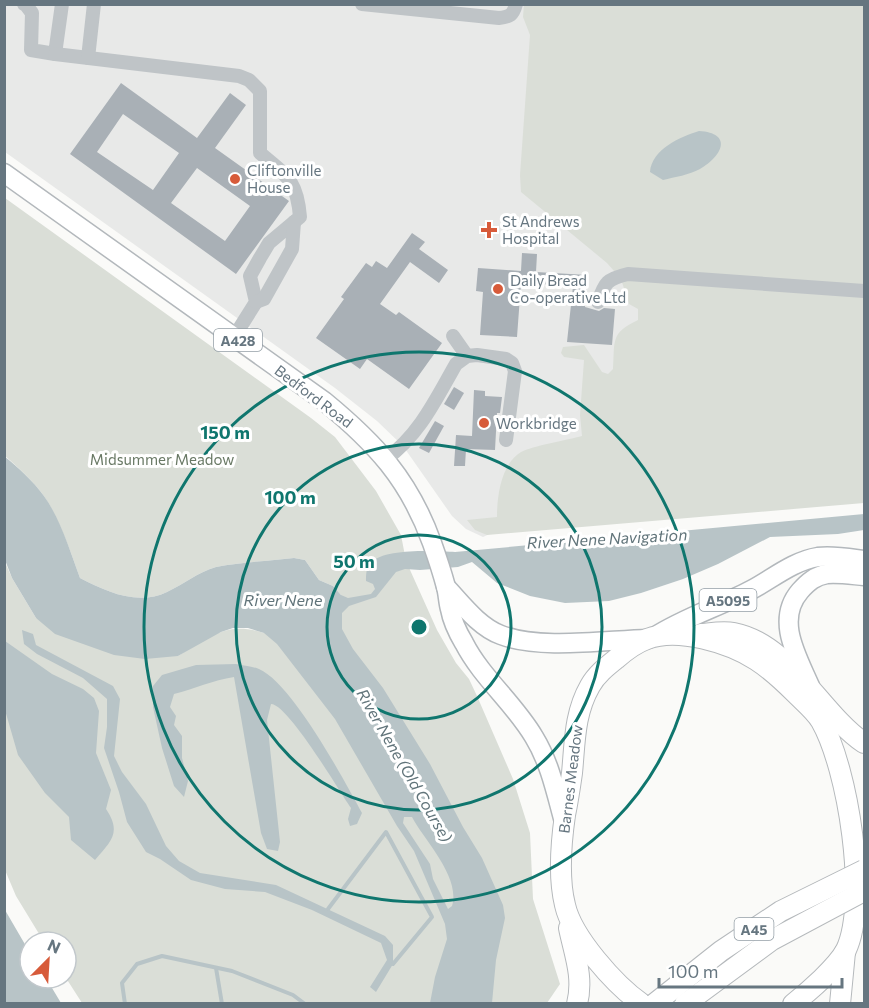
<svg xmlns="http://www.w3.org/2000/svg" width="869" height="1008" font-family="Commissioner,sans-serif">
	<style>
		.built { fill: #e8e9e8 }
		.green { fill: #daded7 }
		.water { fill: #b8c4c7; fill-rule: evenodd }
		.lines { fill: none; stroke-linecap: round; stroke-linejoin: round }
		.stream { stroke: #b8c4c7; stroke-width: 4 }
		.building { fill: #a9b0b6; fill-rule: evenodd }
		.major-casing { stroke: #b3b8bc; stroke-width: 21 }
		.highway-casing { stroke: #b5b9bc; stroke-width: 22 }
		.minor { stroke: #bfc4c7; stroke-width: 14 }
		.major { stroke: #fff; stroke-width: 18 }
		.highway { stroke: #fff; stroke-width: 20 }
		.highway-bridge-casing { stroke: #b5b9bc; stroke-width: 22; stroke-linecap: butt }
		.highway-bridge { stroke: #fff; stroke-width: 20 }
		.ring { fill: none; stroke: #0f766e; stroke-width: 3 }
		.poi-dot { fill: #d75b3a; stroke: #fff; stroke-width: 2 }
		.labels { text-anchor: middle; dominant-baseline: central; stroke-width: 6; stroke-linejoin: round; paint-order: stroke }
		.shield { fill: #fff; stroke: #949fa6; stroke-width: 1.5 }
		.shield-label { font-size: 14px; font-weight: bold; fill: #667680 }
		.poi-label { font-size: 15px; fill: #667680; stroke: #fff; text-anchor: start }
		.street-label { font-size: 15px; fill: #667680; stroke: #fff }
		.park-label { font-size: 15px; fill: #697965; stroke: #fff }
		.water-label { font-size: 16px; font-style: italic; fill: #61747a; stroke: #fff }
		.centre { fill: #0f766e; stroke: #fff; stroke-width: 3 }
		.ring-label { font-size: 18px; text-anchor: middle; font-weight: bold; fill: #0f766e; stroke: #fff; stroke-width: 6; stroke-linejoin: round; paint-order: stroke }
	</style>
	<rect width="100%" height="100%" fill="#fafaf8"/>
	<polygon class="built" points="5,5 864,5 601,484 483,537 466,529 452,516 403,446 377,421 335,388 5,152"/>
	<g class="green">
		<path d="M524,5H864V503L487,535L475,530L467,520L497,517C497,496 501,464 521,452C532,446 568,440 582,436L580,415L584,360L564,357L561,353L563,347L584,345L602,372L608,374L613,369C615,341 610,333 638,320V309L629,304L621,279L607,263L521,192L520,175L530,35L523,17Z"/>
		<path d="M5,198L311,418L335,437L376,491L401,535L406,561L437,630L456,663L469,679L477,696L513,779L530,833L533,899L560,984L547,1003H82L66,978V942H44L16,896L5,870L4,560L12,578L36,618L178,656C210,637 226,621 264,633L341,595L333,586L319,580L305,560L294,558C269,561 241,562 216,567C198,572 184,584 167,592C138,606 107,592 80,578C71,553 59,518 44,496C33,481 19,468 5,456Z"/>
	</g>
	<g class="water">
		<path d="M699,131C733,133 723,156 700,169C689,175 675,177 663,180L650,172C652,149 680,137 699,131Z"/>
		<path d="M4,456C19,468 33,481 44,496C61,520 70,551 80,578C107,592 138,606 167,592C184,584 198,572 216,567C241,562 269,561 294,558L305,560L319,580L333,586L341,595L348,598L371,594L375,589L373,584L366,581C366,575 366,567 371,563C383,548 436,551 455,552L864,514V530L838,534L770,537L718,564L683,579L641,593L609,601L565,603L530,596L497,583L472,562L458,567L420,570L405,569L396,572L376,597L349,606L342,613V629L353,649L383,688L430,764L463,827L482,858L503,905L505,918L496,960L492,1003H430L435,977L447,939L445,924L414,851L397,826L335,719L277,644L264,633L248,628H233L221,632L178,656L145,659L114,655L55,634L36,618L12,578L5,560ZM404,817H412C424,840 461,877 452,906L448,909L433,879L430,864L403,823Z"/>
		<polygon points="22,630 33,634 36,645 113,686 120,699 114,756 122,772 146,804 166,846 179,861 200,873 276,885 385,936 393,945 393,964 376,992 370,987 387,960 381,943 312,910 265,892 225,889 191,880 160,859 146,852 127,822 119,792 104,748 107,727 107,699 83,678 37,654 24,644"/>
		<path d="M5,641L52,674L83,689L94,698L99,711L96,753L111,790L106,809C122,833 111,841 95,860L71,840L69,817L45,793L18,755L5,710Z"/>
		<path d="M236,664C243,666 252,666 259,669C292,683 344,780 362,813L357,824L350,826L348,819L351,808C339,791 288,704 271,704L267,720L280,842L278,851L267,849L261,833L234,677C213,680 194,689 174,694L170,707L176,716L174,725L182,736V758L188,781L184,797L174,786L162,748L153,707V686L162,675L196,665Z"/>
		<polygon points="5,910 30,953 30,978 46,978 61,1003 5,1003"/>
	</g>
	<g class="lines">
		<g class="stream">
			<polyline points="328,909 386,832 432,917 393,964"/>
			<polyline points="216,968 222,1004"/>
			<polyline points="125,1004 122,983 137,964 162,956 232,971 293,995 305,1004"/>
		</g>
	</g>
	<g class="building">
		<path d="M121,83L197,138L230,93L246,105L215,148L289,201L236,274L70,154ZM123,114L179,153L153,190L97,152ZM197,168L250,206L225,241L171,203Z"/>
		<polygon points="412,233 425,242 419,249 448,270 439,283 410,262 380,304 396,315 399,312 442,343 409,389 367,359 360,369 316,338 344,299 341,297 366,263 372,267 376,261 387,268"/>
		<polygon points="522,253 537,254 536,272 587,275 585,307 599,311 604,308 615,309 612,345 567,342 573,286 521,283 517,337 480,335 483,292 476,291 478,268 521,271"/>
		<polygon points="454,387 464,393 454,410 444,404"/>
		<polygon points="474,390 485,391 485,396 502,397 500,413 497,413 495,450 466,449 465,466 454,466 456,435 472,436"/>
		<polygon points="435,421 444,426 429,453 419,448"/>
	</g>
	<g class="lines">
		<defs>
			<g id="major">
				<path d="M4,173L324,401C375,443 409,479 432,543C437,557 442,572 446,587C448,594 448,602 450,609C452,620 458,633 464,643C482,678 514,703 534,737C550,763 556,793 564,822"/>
				<path d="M446,587C462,604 479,627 501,635C540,650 606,640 648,639"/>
				<path d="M654,637C685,617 719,607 751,590C772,579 793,561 818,557C833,555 849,558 864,560"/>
				<path d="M810,686C797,656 775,620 800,591C808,582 815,576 827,574C839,573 852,575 864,576"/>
			</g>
			<g id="highway">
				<path d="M701,634C712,633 723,631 734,633C790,644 820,713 864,743"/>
				<path d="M569,928C574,953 584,977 577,1004"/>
				<path d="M642,1004C615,985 572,937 565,905C558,877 561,843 565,815C568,801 570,787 572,773C575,743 574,714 590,686C596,675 606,667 616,659C625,651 636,643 647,639C678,627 729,643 756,660C770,669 783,681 795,693C804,702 815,711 821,721C848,768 869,901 846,950C837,967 808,992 793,1004"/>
				<polyline points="840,1004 845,952"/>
			</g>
		</defs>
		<use href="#major" class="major-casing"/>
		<use href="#highway" class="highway-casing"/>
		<g class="minor">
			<polyline points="24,4 26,5 32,13 31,50 55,54 62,4"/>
			<path d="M362,4L499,18C510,17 513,15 516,4"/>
			<path d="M55,54L239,76L249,80L260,91V153C287,176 297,180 300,217L269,243L260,258L250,276L256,302L234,337"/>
			<polyline points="88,58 94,4"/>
			<polyline points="256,302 264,299 292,249 294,222"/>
			<path d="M598,302C605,282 607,279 628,274L864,291"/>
			<polyline points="453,336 467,356"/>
			<path d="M386,459C420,434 436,399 456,364L467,356L477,355L506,359L512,363L515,371L506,440"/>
		</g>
		<use href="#major" class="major"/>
		<use href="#highway" class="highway"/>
		<defs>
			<g id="highway-bridge">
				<polyline points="654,1004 721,951 781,911 864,870"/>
				<polyline points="685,1004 772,940 864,891"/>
			</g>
		</defs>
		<use href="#highway-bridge" class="highway-bridge-casing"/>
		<use href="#highway-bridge" class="highway-bridge"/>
	</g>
	<g class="ring">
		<circle cx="419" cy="627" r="92"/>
		<circle cx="419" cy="627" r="183"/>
		<circle cx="419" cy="627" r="275"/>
	</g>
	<g class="poi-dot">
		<circle cx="235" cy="179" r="6"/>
		<path d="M486 221h6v6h6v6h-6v6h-6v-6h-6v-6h6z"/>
		<circle cx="498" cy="289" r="6"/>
		<circle cx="484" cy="423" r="6"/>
	</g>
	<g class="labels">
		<g class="shield">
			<rect x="214" y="329" width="48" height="22" rx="4.5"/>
			<rect x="699.5" y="589" width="57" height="22" rx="4.5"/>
			<rect x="734.5" y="918" width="39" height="22" rx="4.5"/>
		</g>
		<g class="shield-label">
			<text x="238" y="340">A428</text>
			<text x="728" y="600">A5095</text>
			<text x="754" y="929">A45</text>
		</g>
		<g class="poi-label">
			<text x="247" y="170">Cliftonville<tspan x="247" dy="17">House</tspan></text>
			<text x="502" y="221">St Andrews<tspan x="502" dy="17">Hospital</tspan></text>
			<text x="510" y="280">Daily Bread<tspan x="510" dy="17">Co-operative Ltd</tspan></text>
			<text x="496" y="423">Workbridge</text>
		</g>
		<g class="street-label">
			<text transform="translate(314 396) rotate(37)">Bedford Road</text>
			<text transform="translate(570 779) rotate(-83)">Barnes Meadow</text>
		</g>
		<g class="park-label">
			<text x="162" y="459">Midsummer Meadow</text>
		</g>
		<g class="water-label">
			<text transform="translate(607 538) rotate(-3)">River Nene Navigation</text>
			<text x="283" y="599">River Nene</text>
			<text transform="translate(405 765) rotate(60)">River Nene (Old Course)</text>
		</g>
	</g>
	<circle cx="419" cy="627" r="9" class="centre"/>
	<g class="ring-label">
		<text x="225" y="439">150 m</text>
		<text x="290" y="504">100 m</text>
		<text x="354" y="568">50 m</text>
	</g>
	<rect width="869" height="1008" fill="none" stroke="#667680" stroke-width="12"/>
	<g transform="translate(48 960) rotate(24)"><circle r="28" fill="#ffffff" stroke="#c2c8cc" stroke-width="1.5"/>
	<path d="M0-4.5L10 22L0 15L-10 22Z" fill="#d75b3a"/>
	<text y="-9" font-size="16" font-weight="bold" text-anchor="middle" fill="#667680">N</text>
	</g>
	<path d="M659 978v9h183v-9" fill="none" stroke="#667680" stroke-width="3"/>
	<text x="668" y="978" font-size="18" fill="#667680" stroke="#ffffff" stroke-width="4.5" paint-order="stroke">100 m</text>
</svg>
